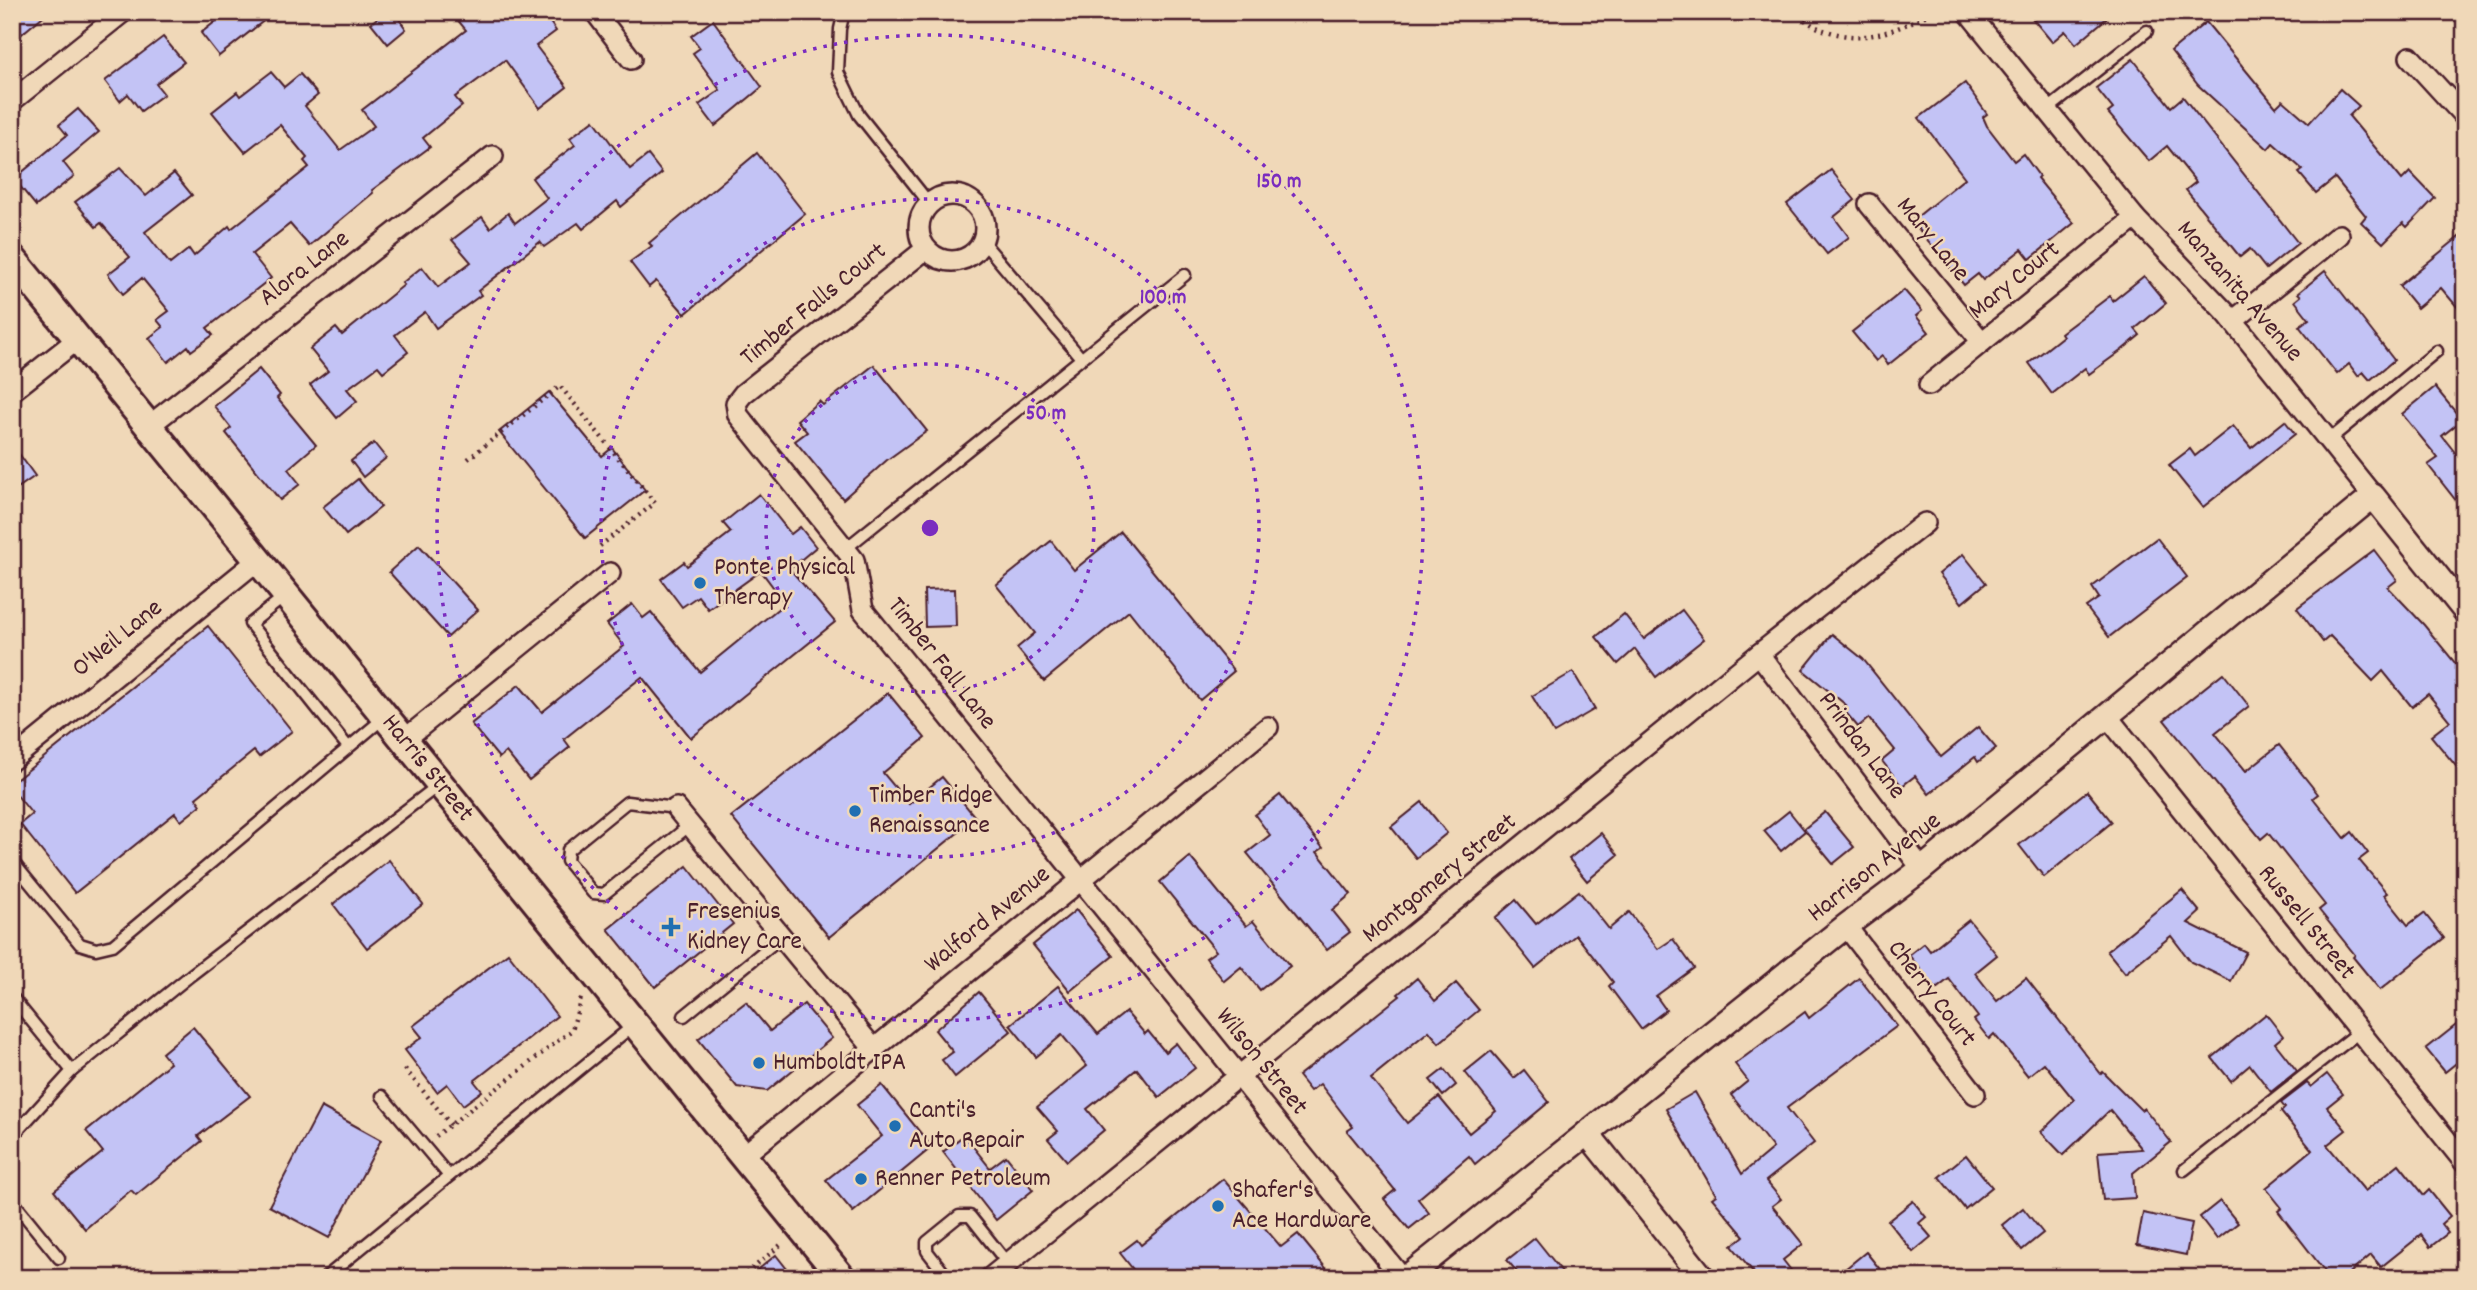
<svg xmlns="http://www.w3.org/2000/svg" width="2477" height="1290" font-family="Dekko,sans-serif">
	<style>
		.building { fill: #c3c3f5; stroke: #4a1f2b; stroke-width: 2 }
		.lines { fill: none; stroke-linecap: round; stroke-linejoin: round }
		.service-casing { stroke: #4a1f2b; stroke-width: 15 }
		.minor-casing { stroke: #4a1f2b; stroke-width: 24 }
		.tertiary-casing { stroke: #4a1f2b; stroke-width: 28 }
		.secondary-casing { stroke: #4a1f2b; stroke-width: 32 }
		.path { stroke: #4a1f2b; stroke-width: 4.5; stroke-dasharray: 2 5; stroke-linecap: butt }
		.service { stroke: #f0d8b8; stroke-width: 10 }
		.minor { stroke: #f0d8b8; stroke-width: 19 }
		.tertiary { stroke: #f0d8b8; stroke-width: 23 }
		.secondary { stroke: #f0d8b8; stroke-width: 26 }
		.ring { fill: none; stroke: #7b2cbf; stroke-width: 3.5; stroke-dasharray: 3.5 7 }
		.poi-dot { fill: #1f6fb2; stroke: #f0d8b8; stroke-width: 2.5 }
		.labels { text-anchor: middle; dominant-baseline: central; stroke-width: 5; stroke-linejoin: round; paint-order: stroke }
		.street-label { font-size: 26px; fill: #4a1f2b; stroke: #f0d8b8 }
		.poi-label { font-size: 26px; fill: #4a1f2b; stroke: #f0d8b8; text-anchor: start }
		.centre { fill: #7b2cbf; stroke: #f0d8b8; stroke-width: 3.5 }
		.ring-label { font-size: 21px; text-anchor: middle; font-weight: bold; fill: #7b2cbf; stroke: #f0d8b8; stroke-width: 5; stroke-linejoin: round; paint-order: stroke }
	</style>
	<rect width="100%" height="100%" fill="#f0d8b8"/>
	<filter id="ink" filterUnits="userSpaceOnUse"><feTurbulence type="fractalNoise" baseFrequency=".0143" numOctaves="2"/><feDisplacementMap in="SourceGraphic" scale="14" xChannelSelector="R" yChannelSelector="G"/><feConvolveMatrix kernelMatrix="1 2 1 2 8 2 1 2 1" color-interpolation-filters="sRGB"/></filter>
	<g filter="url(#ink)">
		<g class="building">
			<polygon points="12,12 48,12 12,42"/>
			<polygon points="209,12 275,12 219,56 201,33 216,21"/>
			<polygon points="385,12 394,12 406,29 388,44 371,23"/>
			<polygon points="451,12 543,12 556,31 536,46 567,87 540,108 505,60 455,97 462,106 423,138 430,147 372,190 373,193 309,246 290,224 252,254 271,278 207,328 213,335 191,351 188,346 168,362 149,338 163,327 157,320 169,311 142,278 123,294 108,274 130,257 101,223 96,227 75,202 120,168 146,196 174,173 192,195 145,232 170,264 189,249 194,256 229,226 231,229 309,167 304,161 307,158 280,125 245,152 212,112 237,92 240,96 271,72 284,87 300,74 318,95 305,106 340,150 374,126 362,110 466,30"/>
			<polygon points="2027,12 2114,12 2076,44 2065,31 2052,42"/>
			<polygon points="713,20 762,87 715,126 699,105 720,90 693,53 700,48 691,36"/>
			<polygon points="2206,22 2276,107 2283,100 2309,123 2340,89 2359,106 2349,116 2402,180 2410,172 2435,198 2407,227 2403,223 2383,243 2361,222 2366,216 2335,178 2316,193 2299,173 2303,170 2273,143 2268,149 2198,85 2171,51"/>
			<polygon points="163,37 184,62 156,84 164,94 141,111 128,94 120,101 105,81"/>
			<polygon points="2133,59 2171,107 2183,97 2298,243 2266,269 2250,249 2240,257 2186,190 2196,182 2167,146 2149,161 2108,113 2113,109 2096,88"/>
			<polygon points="1965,83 1987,114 1983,117 1987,126 2014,161 2023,154 2039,176 2037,178 2074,223 2030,259 2022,249 1983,280 1978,274 1964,285 1912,221 1965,178 1919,118"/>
			<polygon points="78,109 99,132 63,162 74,176 36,206 14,179 67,135 59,125"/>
			<polygon points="594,120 630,169 648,155 662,173 621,207 617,201 583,229 578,223 544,247 540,242 478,291 481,295 436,328 425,312 395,335 408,352 383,372 378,366 347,389 357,401 337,418 310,385 328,371 310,349 336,328 342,335 404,285 402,283 422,267 438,287 471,262 452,240 482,217 490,228 508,213 515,223 547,198 532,178 575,145 570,138"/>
			<polygon points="757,153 805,214 685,314 656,281 649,287 630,262 652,246 649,243"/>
			<polygon points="1831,170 1855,200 1834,217 1849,237 1827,254 1787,204"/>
			<polygon points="2465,232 2465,316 2441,288 2417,308 2399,286"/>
			<polygon points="2325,271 2394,360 2370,380 2363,372 2358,376 2349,364 2337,374 2299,326 2309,319 2295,301 2301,296 2298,293"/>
			<polygon points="2144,276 2166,303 2135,329 2140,335 2122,350 2089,374 2085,368 2052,394 2029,363 2063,336 2061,333 2110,296 2113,301"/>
			<polygon points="1904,290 1922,311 1916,316 1929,332 1888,365 1882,356 1876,361 1852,332"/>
			<polygon points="874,365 927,431 887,460 843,499 795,441 807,432 797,420 819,401 823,405"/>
			<polygon points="259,369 280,395 277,398 316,445 288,469 300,484 280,500 226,433 231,428 214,406"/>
			<polygon points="2435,387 2462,420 2442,436 2465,465 2465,512 2428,465 2438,458 2402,414"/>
			<polygon points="549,392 602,456 612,448 645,490 585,538 499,432"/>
			<polygon points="2285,421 2295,434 2203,507 2169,465 2190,449 2195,456 2233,426 2251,448"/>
			<polygon points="374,443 386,458 363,477 351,461"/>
			<polygon points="12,444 35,476 12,492"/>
			<polygon points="358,479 381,507 346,535 323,507"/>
			<polygon points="759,494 791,534 800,527 816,547 790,569 835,622 691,738 642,677 564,739 570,747 529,780 506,752 499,758 471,724 519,685 542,712 624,646 607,624 632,604 643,618 651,612 700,672 785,603 761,571 708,609 698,596 682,607 661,579 684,562 687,566 731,532 723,523"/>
			<polygon points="1121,532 1234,671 1200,700 1129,611 1044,681 1017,648 1035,633 996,585 1051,541 1074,570"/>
			<polygon points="2157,538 2187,577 2109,637 2086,607 2099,598 2092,587"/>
			<polygon points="419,545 478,610 448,637 389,572"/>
			<polygon points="2374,550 2397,580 2388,587 2424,625 2465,675 2465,777 2431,736 2450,721 2428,694 2412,707 2383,671 2373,681 2330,636 2323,642 2297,608"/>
			<polygon points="1963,554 1986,583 1962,603 1939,574"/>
			<polygon points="955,589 956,626 925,627 924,590"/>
			<polygon points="1682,610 1704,639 1656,677 1635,649 1618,664 1596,637 1624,614 1644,639"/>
			<polygon points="208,626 292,731 259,757 254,751 196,798 201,805 181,821 175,813 75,893 20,824 32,814 12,789 12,783"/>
			<polygon points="1832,634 1863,659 1941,757 1978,727 1996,748 1978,762 1975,757 1929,794 1915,776 1902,786 1882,761 1895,750 1869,718 1858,727 1842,708 1846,705 1803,670"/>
			<polygon points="1573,672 1595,709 1554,733 1532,696"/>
			<polygon points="2223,673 2249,706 2215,733 2246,771 2279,745 2318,794 2313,798 2345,838 2352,832 2368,853 2359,860 2387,893 2384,895 2408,925 2424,913 2444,938 2380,990 2353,957 2355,955 2319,910 2325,905 2268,833 2261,839 2164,720"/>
			<polygon points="888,693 925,738 883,773 909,804 942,777 976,818 829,937 731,817"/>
			<polygon points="2087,791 2112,822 2044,877 2019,845"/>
			<polygon points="1280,795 1323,848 1317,852 1351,894 1332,910 1350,932 1327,950 1247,853 1270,835 1255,815"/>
			<polygon points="1422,802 1447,833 1416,858 1391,827"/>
			<polygon points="1789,811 1805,831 1781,851 1764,831"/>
			<polygon points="1825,812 1854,847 1833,864 1804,829"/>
			<polygon points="1601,833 1618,855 1587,881 1569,859"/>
			<polygon points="1190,857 1246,926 1253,921 1290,966 1260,990 1241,967 1224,981 1206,958 1216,951 1160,882"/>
			<polygon points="389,860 423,904 367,948 333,904"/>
			<polygon points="687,866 733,924 655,987 608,929"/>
			<polygon points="2182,890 2200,912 2188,923 2246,952 2231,981 2191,962 2171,936 2125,973 2107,951"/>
			<polygon points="1579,891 1609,929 1629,912 1658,949 1673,939 1694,968 1656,996 1666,1010 1641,1029 1609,986 1613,982 1576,935 1535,968 1495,918 1516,900 1536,924"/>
			<polygon points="1076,910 1113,956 1070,991 1033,945"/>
			<polygon points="1969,920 1997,955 1975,973 1997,1001 2026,978 2101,1074 2103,1072 2141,1110 2144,1108 2171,1142 2133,1173 2135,1198 2103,1200 2098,1152 2142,1149 2110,1110 2063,1155 2041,1132 2074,1100 2044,1063 2028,1076 1994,1034 1989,1039 1974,1020 1978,1017 1949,979 1936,989 1909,955 1924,943 1930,951"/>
			<polygon points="508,953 557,1016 474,1081 482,1091 463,1105 447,1084 437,1092 405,1050 422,1037 413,1026"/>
			<polygon points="1417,978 1435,1001 1456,983 1479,1010 1439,1043 1429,1031 1371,1078 1407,1123 1439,1097 1469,1133 1496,1111 1465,1072 1491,1051 1514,1078 1524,1070 1549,1102 1475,1164 1469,1156 1418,1199 1429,1213 1409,1229 1384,1199 1395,1190 1347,1131 1353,1127 1320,1084 1310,1091 1298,1076 1400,996 1398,994"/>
			<polygon points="1859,978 1897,1026 1787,1108 1814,1143 1766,1181 1781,1199 1772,1206 1803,1244 1783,1260 1797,1278 1758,1278 1732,1246 1744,1236 1712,1198 1716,1195 1666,1109 1695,1092 1742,1174 1773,1148 1731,1095 1748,1081 1735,1064 1805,1012 1809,1018"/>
			<polygon points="1058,986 1098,1034 1126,1012 1145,1034 1148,1031 1165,1052 1176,1043 1195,1068 1159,1097 1137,1069 1087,1109 1104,1130 1067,1161 1048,1139 1058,1131 1037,1107 1087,1066 1062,1035 1036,1057 1010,1025"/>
			<polygon points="979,992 1011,1031 955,1077 942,1060 953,1052 935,1030"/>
			<polygon points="746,1002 770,1031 804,1004 832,1038 767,1091 737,1087 698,1039"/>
			<polygon points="2266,1014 2283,1036 2275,1043 2297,1071 2271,1092 2250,1065 2231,1081 2212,1058"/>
			<polygon points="2465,1018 2465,1056 2445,1072 2426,1049"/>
			<polygon points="193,1027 250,1096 198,1136 202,1141 136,1195 131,1190 85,1229 54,1191 103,1152 86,1131 170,1063 162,1053"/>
			<polygon points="1444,1069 1456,1085 1443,1096 1430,1080"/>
			<polygon points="2327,1074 2343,1094 2327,1107 2346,1130 2327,1145 2365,1191 2399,1164 2424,1195 2429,1190 2450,1216 2441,1224 2448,1233 2430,1247 2421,1235 2381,1267 2371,1255 2344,1278 2330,1278 2278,1211 2282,1208 2266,1188 2312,1150 2281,1112 2285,1108 2281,1103 2307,1083 2311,1087"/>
			<polygon points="882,1085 932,1147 853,1212 826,1180 882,1136 857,1105"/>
			<polygon points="321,1107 381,1140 329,1238 269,1206"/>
			<polygon points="964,1135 990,1168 1006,1156 1033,1190 996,1220 943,1152"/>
			<polygon points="1966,1155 1992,1187 1965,1209 1939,1177"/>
			<polygon points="1223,1179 1281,1247 1298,1234 1334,1278 1140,1278 1120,1253 1137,1240 1141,1245"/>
			<polygon points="1913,1201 1926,1217 1919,1223 1931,1237 1913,1252 1888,1221"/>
			<polygon points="2220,1201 2238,1223 2217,1239 2200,1217"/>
			<polygon points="2023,1208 2043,1233 2022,1250 2002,1225"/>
			<polygon points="2143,1213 2192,1223 2186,1255 2137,1245"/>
			<polygon points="1535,1238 1567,1278 1522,1278 1507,1260"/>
			<polygon points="1866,1252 1887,1278 1834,1278"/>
			<polygon points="776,1255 794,1278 748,1278"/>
		</g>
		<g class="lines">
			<defs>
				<g id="service">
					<polyline points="844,12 840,29 838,72 859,115 929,203"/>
					<polyline points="2047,110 2147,31"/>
					<polyline points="983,242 1081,358"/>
					<polyline points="2329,440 2437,351"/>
					<polyline points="845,549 1185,275"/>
					<polyline points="285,596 250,624 348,747"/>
					<polyline points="676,808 627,802 568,850 567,861 593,893 604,894 690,825"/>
					<polyline points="12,861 80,944 96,949 113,945 385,717"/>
					<polyline points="12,997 72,1071"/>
					<polyline points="684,1016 781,937"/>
					<polyline points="382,1096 449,1176"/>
					<polyline points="12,1137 72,1071 191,975 440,784"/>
					<polyline points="2184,1170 2359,1032"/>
					<polyline points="12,1200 59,1258"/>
					<polyline points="326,1277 635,1024"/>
					<polyline points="948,1278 927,1251 927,1242 959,1216 970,1216 1008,1264"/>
				</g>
				<g id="minor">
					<polyline points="595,12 631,59"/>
					<polyline points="1968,12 2135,218 2228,315 2373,496"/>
					<polyline points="2410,57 2465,117"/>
					<polyline points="12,101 123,12"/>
					<circle cx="952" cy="228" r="33"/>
					<polyline points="1869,204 1982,342"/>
					<polyline points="926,249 743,394 736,403 738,415 854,560 863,610 1402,1278"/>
					<polyline points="2233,321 2339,235"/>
					<polyline points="1929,385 2135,218"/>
					<polyline points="12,391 78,339"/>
					<polyline points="150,425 493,156"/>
					<polyline points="1759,654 1922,869"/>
					<polyline points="2107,716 2465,1163"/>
					<polyline points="404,740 610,573"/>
					<polyline points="12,760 258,560"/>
					<polyline points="676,808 873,1048"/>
					<polyline points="1846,926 1975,1094"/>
					<polyline points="743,1156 1268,727"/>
					<polyline points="990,1278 1759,654 1925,523"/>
				</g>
				<g id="tertiary">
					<polyline points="1587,1133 1703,1278"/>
					<polyline points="1406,1278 1846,926 1922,869 2373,496 2465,611"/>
				</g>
				<g id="secondary">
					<path id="s1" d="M12,258L842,1278"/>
				</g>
			</defs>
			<use href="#service" class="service-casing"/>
			<use href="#minor" class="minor-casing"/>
			<use href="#tertiary" class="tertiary-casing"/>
			<use href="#secondary" class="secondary-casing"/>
			<g class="path">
				<path d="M1793,12C1804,19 1815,28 1827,31C1868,45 1897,29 1933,12"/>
				<polyline points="468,459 560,386 655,503 596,549"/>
				<polyline points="405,1069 451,1125"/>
				<polyline points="436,1136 572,1030 582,994"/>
				<polyline points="741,1278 783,1243"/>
			</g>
			<use href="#service" class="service"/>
			<use href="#minor" class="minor"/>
			<use href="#tertiary" class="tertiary"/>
			<use href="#secondary" class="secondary"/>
		</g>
	</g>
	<g class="ring">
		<circle cx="930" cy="528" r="164"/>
		<circle cx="930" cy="528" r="329"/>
		<circle cx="930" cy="528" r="493"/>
	</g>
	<g class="poi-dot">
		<circle cx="700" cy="583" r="7"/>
		<circle cx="855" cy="811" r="7"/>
		<path d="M667.5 916.5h7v7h7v7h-7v7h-7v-7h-7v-7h7z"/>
		<circle cx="759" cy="1063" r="7"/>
		<circle cx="895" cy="1126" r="7"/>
		<circle cx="861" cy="1179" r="7"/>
		<circle cx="1218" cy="1206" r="7"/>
	</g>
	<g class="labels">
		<g class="street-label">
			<text transform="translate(1932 240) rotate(51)">Mary Lane</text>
			<text transform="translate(305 269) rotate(-38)">Alora Lane</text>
			<text transform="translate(2015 281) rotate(-39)">Mary Court</text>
			<text transform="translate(2239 292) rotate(49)">Manzanita Avenue</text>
			<text transform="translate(814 305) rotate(-39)">Timber Falls Court</text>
			<text transform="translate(118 639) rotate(-39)">O'Neil Lane</text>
			<text transform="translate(941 664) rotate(52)">Timber Fall Lane</text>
			<text transform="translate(1861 746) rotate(53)">Prindan Lane</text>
			<text stroke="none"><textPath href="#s1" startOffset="658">Harris Street</textPath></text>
			<text transform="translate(1875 868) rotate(-38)">Harrison Avenue</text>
			<text transform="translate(1440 879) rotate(-39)">Montgomery Street</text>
			<text transform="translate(988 920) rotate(-39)">Walford Avenue</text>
			<text transform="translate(2306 923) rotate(51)">Russell Street</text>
			<text transform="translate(1931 994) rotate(52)">Cherry Court</text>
			<text transform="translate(1261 1062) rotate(51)">Wilson Street</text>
		</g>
		<g class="poi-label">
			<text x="714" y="568">Ponte Physical<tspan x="714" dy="30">Therapy</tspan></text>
			<text x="869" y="796">Timber Ridge<tspan x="869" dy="30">Renaissance</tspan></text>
			<text x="687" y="912">Fresenius<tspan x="687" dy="30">Kidney Care</tspan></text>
			<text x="773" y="1063">Humboldt IPA</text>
			<text x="909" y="1111">Canti's<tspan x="909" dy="30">Auto Repair</tspan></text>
			<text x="875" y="1179">Renner Petroleum</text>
			<text x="1232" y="1191">Shafer's<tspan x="1232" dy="30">Ace Hardware</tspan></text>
		</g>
	</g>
	<circle cx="930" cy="528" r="10" class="centre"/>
	<g class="ring-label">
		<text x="1279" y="187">150 m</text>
		<text x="1163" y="303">100 m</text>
		<text x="1046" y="419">50 m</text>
	</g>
	<rect width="2477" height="1290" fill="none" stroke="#f0d8b8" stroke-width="42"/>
	<rect x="21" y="21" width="2435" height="1248" fill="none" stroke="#4a1f2b" stroke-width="2.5" filter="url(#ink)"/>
</svg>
